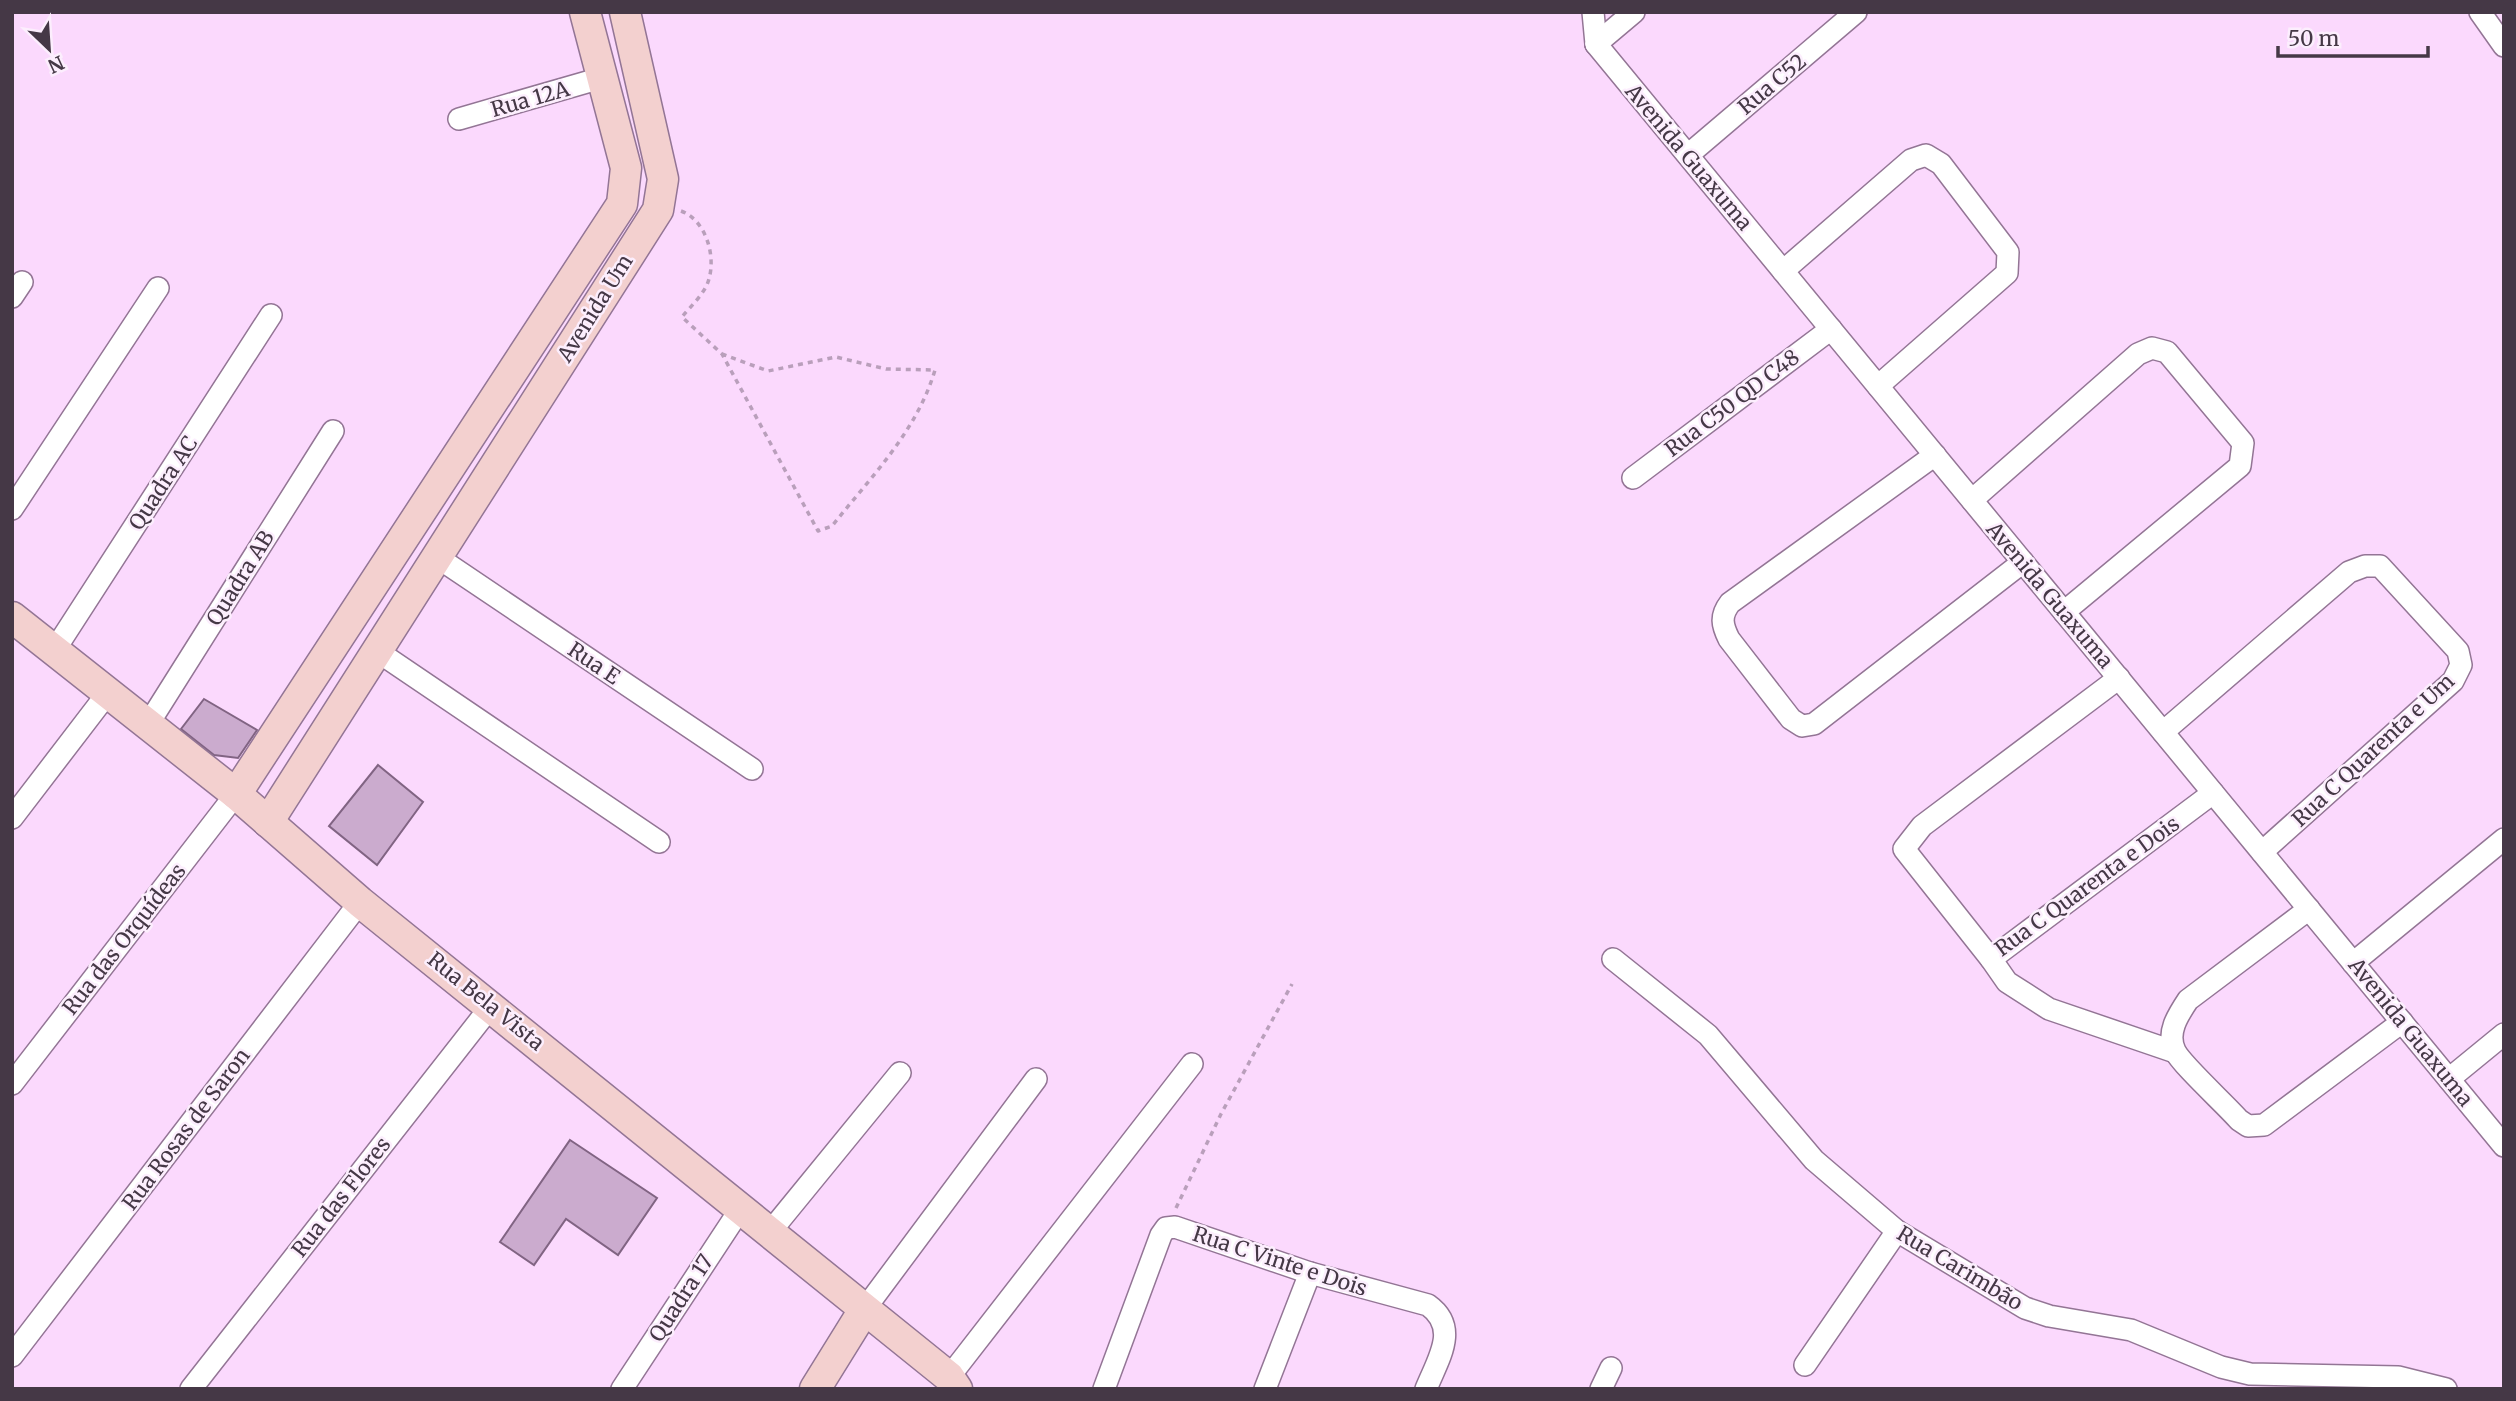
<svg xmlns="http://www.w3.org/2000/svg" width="2516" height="1401" font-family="Merriweather,serif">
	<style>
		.building { fill: #cbabce; stroke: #816483; stroke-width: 2 }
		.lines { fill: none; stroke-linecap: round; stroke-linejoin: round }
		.street-casing { stroke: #937595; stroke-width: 24 }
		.secondary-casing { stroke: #937595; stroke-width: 33 }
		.path { stroke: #b99fbb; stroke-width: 3.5; stroke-dasharray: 5 5; stroke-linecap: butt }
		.street { stroke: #fff; stroke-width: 21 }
		.secondary { stroke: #f3d0cf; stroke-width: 30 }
		.labels { text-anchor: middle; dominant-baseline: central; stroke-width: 5; stroke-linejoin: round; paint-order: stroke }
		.street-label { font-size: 21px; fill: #453846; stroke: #fceefd }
	</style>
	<rect width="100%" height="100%" fill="#fbd9fd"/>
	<g class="building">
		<polygon points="204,699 257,730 238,758 214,755 181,729"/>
		<polygon points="378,765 423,802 377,865 329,826"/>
		<polygon points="570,1140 657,1198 618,1255 566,1219 534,1265 500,1242"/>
	</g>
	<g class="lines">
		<defs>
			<g id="street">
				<polyline points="1593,12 1596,44"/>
				<polyline points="2480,12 2504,46"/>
				<polyline points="1596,44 2504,1146"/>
				<polyline points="1596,44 1634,12"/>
				<polyline points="459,119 601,78"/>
				<polyline points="1688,155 1856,12"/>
				<polyline points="1783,271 1911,160 1926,155 1941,164 2008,252 2007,273 1878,386"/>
				<polyline points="12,297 22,282"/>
				<path d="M1935,455L1730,603C1720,616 1722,625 1729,639L1791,719L1802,726L1814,724L2023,562"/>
				<polyline points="1633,478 1831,329"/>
				<polyline points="1972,500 2138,354 2152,348 2167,352 2243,443 2240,466 2064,612"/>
				<polyline points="12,509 158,288"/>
				<polyline points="437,557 752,769"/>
				<polyline points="54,651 271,315"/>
				<polyline points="377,651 659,842"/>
				<polyline points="2119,678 1922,826 1904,849 1991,959 2213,793"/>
				<polyline points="147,726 333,431"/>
				<polyline points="2163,732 2349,572 2365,566 2380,566 2458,651 2461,665 2453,681 2262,852"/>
				<polyline points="12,818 107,694"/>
				<path d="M2309,909L2188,1000C2178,1015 2166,1033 2175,1051C2181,1064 2227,1106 2239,1120L2248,1126L2264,1125L2402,1022"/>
				<polyline points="1613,959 1708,1035 1814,1160 1897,1231 2025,1308 2049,1316 2131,1330 2221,1367 2250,1374 2398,1377 2446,1389"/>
				<polyline points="1991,959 2007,982 2049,1009 2175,1052"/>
				<polyline points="2353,963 2504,839"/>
				<polyline points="2449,1079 2504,1034"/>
				<polyline points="12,1084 236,794"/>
				<polyline points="770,1232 900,1073"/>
				<polyline points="864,1310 1036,1079"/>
				<polyline points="12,1356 360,902"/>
				<polyline points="1805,1365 1897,1231"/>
				<polyline points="949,1377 1192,1064"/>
				<polyline points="191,1389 492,1005"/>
				<polyline points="622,1389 741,1208"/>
				<path d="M1104,1389L1161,1235L1166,1228L1175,1227L1310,1273L1428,1305C1460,1328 1438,1359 1426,1389"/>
				<polyline points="1265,1389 1310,1273"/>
				<polyline points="1601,1389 1611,1368"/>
			</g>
			<g id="secondary">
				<polyline points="12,617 236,794 360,902 949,1377 957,1389"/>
				<polyline points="236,794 622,204 626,168 585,12"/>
				<polyline points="268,822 658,210 663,179 625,12"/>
				<polyline points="815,1389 864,1310"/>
			</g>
		</defs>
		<use href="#street" class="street-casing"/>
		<use href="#secondary" class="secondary-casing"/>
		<g class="path">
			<path d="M681,211C706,220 717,257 708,282C704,294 690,307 682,317L722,354L818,531L832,526C871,477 917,431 935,370L886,369L836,357L768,371L722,354"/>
			<polyline points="1176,1208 1221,1114 1292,984"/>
		</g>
		<use href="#street" class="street"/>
		<use href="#secondary" class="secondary"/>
	</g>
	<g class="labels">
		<g class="street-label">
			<text transform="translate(1772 84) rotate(-40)">Rua C52</text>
			<text transform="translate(530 99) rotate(-16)">Rua 12A</text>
			<text transform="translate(1689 157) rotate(50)">Avenida Guaxuma</text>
			<text transform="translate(595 308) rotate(-58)">Avenida Um</text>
			<text transform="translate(1732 403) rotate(-37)">Rua C50 QD C48</text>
			<text transform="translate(163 483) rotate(-57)">Quadra AC</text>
			<text transform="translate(240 578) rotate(-58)">Quadra AB</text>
			<text transform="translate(2050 595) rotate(50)">Avenida Guaxuma</text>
			<text transform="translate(594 663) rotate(34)">Rua E</text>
			<text transform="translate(2373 750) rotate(-43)">Rua C Quarenta e Um</text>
			<text transform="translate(2087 886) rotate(-36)">Rua C Quarenta e Dois</text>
			<text transform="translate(124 939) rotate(-52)">Rua das Orquídeas</text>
			<text transform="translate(486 1001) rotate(39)">Rua Bela Vista</text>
			<text transform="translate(2411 1032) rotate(51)">Avenida Guaxuma</text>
			<text transform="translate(186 1129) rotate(-53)">Rua Rosas de Saron</text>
			<text transform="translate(341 1197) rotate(-52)">Rua das Flores</text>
			<text transform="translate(1280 1261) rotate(18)">Rua C Vinte e Dois</text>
			<text transform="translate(1960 1268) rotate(31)">Rua Carimbão</text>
			<text transform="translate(681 1298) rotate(-57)">Quadra 17</text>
		</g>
	</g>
	<rect width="2516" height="1401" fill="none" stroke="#453846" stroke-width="28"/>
	<g transform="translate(49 49) rotate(155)" stroke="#fceefd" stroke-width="5" paint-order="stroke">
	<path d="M0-5L12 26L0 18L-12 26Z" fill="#453846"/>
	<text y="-10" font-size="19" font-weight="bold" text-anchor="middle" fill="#453846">N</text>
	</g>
	<path d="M2278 46v10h150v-10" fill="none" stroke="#453846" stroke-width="3.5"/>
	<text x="2288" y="46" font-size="21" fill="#453846" stroke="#fceefd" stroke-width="5" paint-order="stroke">50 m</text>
</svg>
